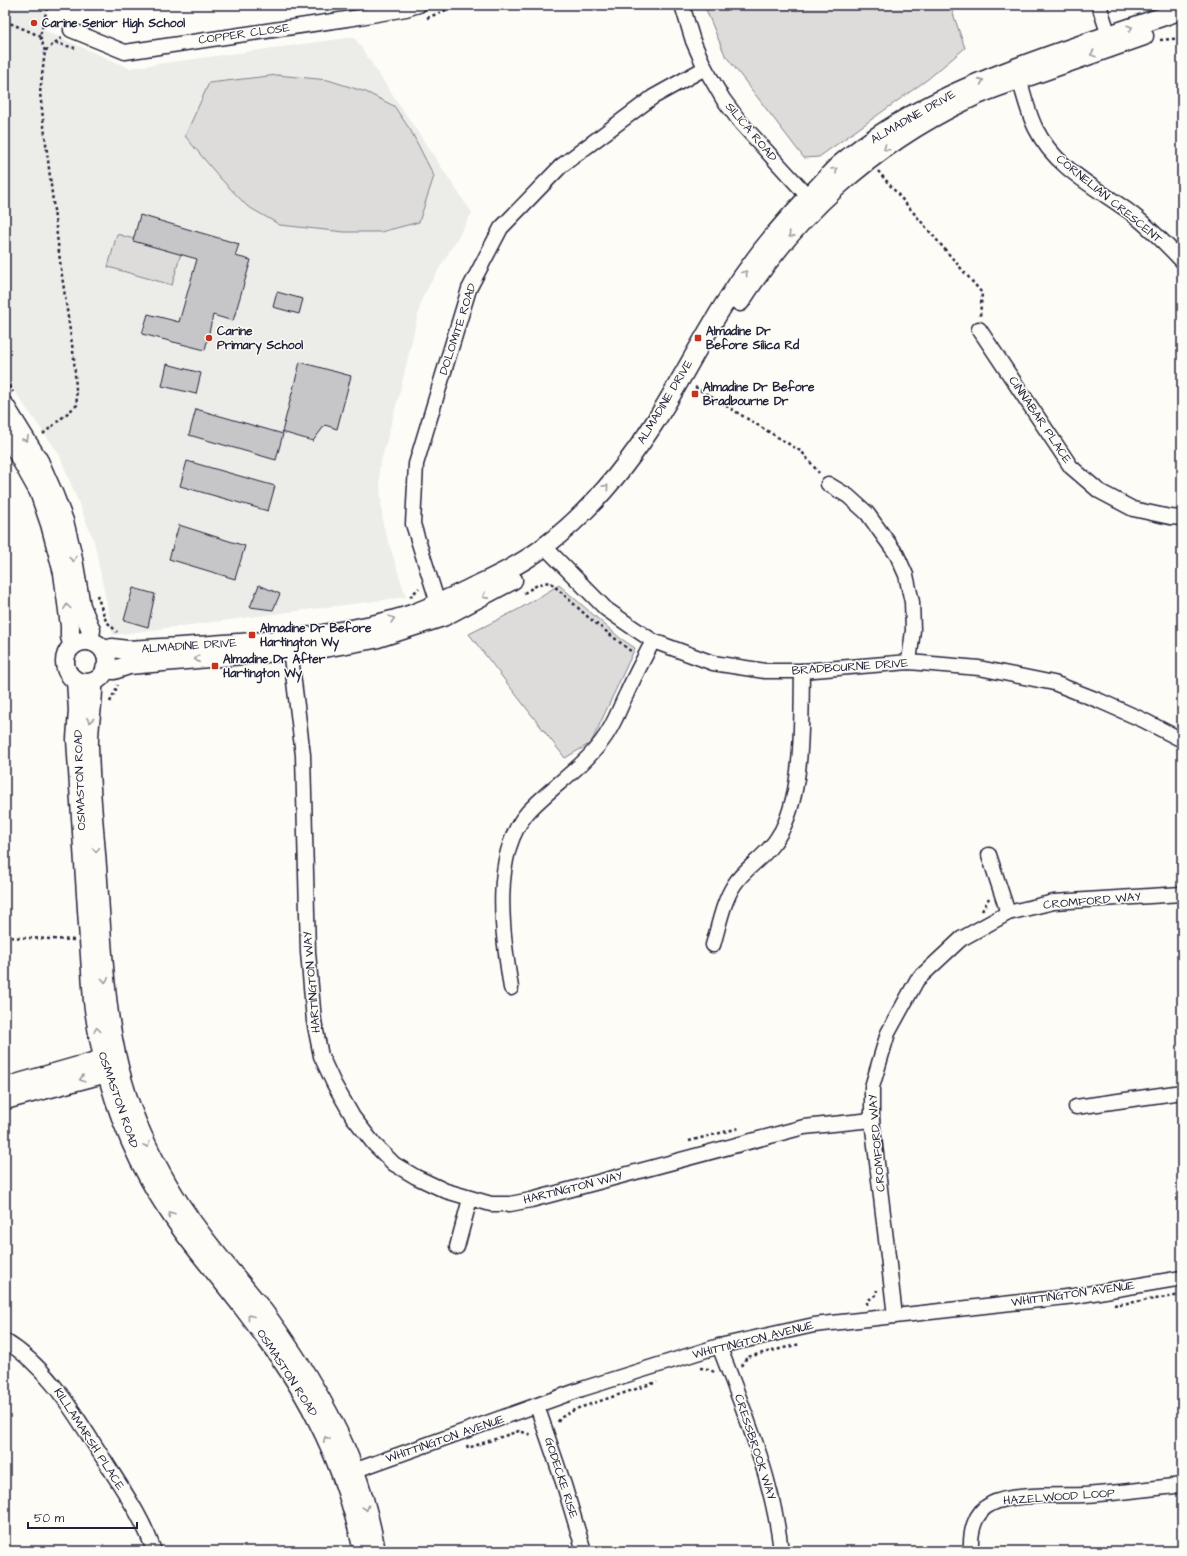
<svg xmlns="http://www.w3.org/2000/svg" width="1187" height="1556" font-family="'Architects Daughter',sans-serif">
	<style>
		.built { fill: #ecece9 }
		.green { fill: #dddcdb; stroke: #807f8b }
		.building { fill: #c6c6c8; stroke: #22223b }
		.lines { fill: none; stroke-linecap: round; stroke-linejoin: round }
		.minor-casing { stroke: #22223b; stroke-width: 17 }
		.tertiary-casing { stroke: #22223b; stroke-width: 21 }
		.path { stroke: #22223b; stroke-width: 2.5; stroke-dasharray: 3 3; stroke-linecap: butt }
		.minor { stroke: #fdfcf7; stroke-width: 14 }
		.tertiary { stroke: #fdfcf7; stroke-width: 18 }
		.oneway { stroke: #9a9aa2 }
		.poi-dot { fill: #c8321e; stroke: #fdfcf7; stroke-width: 1.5 }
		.labels { text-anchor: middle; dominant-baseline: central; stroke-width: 3; stroke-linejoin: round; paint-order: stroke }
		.poi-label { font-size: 12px; font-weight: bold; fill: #22223b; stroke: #fdfcf7; text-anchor: start }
		.street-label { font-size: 12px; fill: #22223b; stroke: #fdfcf7 }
	</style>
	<rect width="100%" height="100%" fill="#fdfcf7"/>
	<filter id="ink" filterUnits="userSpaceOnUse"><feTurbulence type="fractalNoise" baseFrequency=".025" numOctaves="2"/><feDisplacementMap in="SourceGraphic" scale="8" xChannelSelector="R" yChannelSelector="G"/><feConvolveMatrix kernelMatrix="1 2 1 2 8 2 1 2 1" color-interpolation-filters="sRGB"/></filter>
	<g filter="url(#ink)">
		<polygon class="built" points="5,5 47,5 43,30 129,68 354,37 472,213 422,298 400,391 379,469 383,525 406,597 113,635 94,541 59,454 5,378"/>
		<g class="green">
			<polygon points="704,5 950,5 965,48 928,79 819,157 804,158 725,55"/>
			<polygon points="277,75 328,80 366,92 394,106 411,131 434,176 419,222 381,232 344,232 280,225 247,206 220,178 185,136 209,83"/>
			<polygon points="117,234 181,253 172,285 108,267"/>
			<polygon points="559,585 620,638 635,648 591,743 565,758 469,634 519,609"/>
		</g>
		<g class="building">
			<polygon points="140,215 239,244 235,256 251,260 233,321 213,315 205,350 142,334 148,314 179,322 197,259 133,241"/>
			<polygon points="277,292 303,299 299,314 273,307"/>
			<polygon points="300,362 351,376 337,429 325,425 313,441 282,432"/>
			<polygon points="167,364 201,373 196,394 162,386"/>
			<polygon points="196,409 283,434 276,460 189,435"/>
			<polygon points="187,461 275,486 268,511 180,486"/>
			<polygon points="179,525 245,546 235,579 169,559"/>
			<polygon points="259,585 280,594 273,610 250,607"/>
			<polygon points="133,588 155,594 148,627 124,620"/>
		</g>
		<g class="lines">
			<defs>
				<g id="minor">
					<polyline points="682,5 693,41 705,68 723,99 741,123 814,203"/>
					<polyline points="1099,5 1112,45"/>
					<polyline points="71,30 125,52 360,17 406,9 419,5"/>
					<path d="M1017,71C1022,88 1028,114 1036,129C1055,168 1097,188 1131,213C1149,227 1166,244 1182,261"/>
					<polyline points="979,329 1071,467 1099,491 1133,509 1170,517 1182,518"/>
					<polyline points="828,484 848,496 867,513 897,555 906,575 912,602 913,630 909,662"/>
					<polyline points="545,547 606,609 629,625 653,641 713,663 765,671 802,671 909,662 979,668 1054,683 1100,701 1143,720 1182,740"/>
					<polyline points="441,613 413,524 416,464 469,289 501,228 561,166 653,97 705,68"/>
					<polyline points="289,641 303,755 308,952 314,1021 321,1056 334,1084 353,1117 374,1144 394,1164 416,1177 446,1191 491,1204 510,1204 531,1200 804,1127 872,1120"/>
					<polyline points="989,855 1008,913"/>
					<path d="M713,945C719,925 723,902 734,885C744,869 761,860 772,845C776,841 779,835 782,830C804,787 801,718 802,671"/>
					<path d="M511,988C503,936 490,855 528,812C551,787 581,769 602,741C615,724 618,711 627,693C635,675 644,658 653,641"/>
					<polyline points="1076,1107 1182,1092"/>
					<polyline points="457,1247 470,1199"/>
					<polyline points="895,1316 872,1120 872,1087 888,1033 917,980 961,939 1008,913 1054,902 1182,894"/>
					<path d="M5,1341C50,1368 77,1418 105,1461C123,1490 143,1518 154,1551"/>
					<path d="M719,1346C745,1413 773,1479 781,1551"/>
					<polyline points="537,1406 564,1485 584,1551"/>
					<polyline points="345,1474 582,1389 719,1346 814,1325 1075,1296 1182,1278"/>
					<path d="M971,1551C970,1533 974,1512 991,1504C1011,1493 1061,1496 1085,1495C1117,1493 1150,1489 1182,1485"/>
				</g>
				<g id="tertiary">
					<path d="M740,302C795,216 873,145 965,101C986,90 1010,83 1033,75C1070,62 1107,49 1144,36"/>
					<polyline points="5,406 39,461 54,495 64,521 72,553 81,606 91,630 89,641"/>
					<polyline points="5,431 39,492 50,524 63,573 70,626 70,637 73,645"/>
					<circle cx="86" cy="662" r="21"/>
					<path d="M104,651L112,648L127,650C164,648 201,646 238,643C266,641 295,639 323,634C352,629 383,624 412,614C434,606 456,595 477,585C501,574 525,562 545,546C590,512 627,466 657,419C680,382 700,343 723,306C749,264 781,224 816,189C824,181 831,172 839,165C904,109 984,78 1065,50C1104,37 1143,23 1182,10"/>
					<polyline points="105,669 114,670 129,665 290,651 324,648 375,639 443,617 513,580"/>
					<path d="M76,681L78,710L76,739L78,771L93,1002C101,1063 119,1125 149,1179C174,1225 209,1264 241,1305C269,1342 298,1380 318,1422C339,1463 353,1506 363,1551"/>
					<path d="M93,682C94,704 88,725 89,747C90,791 95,836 98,880C104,968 105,1053 142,1134C157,1167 175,1199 197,1228C218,1258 243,1284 265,1313C300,1361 333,1413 354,1469C364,1495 371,1524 376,1551"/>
					<polyline points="5,1087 103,1059 114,1058"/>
					<polyline points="5,1100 107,1073 118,1068"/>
				</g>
			</defs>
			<use href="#minor" class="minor-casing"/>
			<use href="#tertiary" class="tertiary-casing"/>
			<g class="path">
				<polyline points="427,18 458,5"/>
				<polyline points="5,21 40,36"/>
				<polyline points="1160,40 1182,38"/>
				<polyline points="55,43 75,48"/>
				<polyline points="45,51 40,36 48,5"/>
				<polyline points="878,171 982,293 980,316"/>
				<polyline points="5,381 13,392"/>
				<polyline points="695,387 802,452 819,473"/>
				<polyline points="43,434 77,405 74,358 61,269 40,93 45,51 61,38"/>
				<polyline points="524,593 539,584 550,582 588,617 632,652"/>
				<polyline points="97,595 106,621 117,632"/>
				<polyline points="410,597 419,588"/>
				<polyline points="110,702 118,685"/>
				<polyline points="982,911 989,898"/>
				<polyline points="5,937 74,940"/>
				<polyline points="689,1141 739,1128"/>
				<polyline points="867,1305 867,1301 876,1295 877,1290"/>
				<polyline points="1114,1305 1182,1295"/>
				<polyline points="742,1366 747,1357 800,1344"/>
				<polyline points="700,1368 709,1369 714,1372"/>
				<polyline points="558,1422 560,1418 576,1409 657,1382"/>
				<polyline points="467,1445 468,1448 519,1431 532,1435"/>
			</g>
			<use href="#minor" class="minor"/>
			<use href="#tertiary" class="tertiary"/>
		</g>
		<defs><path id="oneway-chevron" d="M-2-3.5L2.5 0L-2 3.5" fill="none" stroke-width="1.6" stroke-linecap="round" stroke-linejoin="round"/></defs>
		<g class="oneway">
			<use href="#oneway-chevron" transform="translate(1130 28) rotate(-19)"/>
			<use href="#oneway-chevron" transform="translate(1093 54) rotate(161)"/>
			<use href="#oneway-chevron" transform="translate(981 81) rotate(-22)"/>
			<use href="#oneway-chevron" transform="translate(886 148) rotate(145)"/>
			<use href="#oneway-chevron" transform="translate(835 170) rotate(-44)"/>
			<use href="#oneway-chevron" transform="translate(791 235) rotate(132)"/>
			<use href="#oneway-chevron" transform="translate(745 273) rotate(-54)"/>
			<use href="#oneway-chevron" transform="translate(26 439) rotate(60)"/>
			<use href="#oneway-chevron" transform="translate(606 487) rotate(-49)"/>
			<use href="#oneway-chevron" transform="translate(73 559) rotate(81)"/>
			<use href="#oneway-chevron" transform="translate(485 596) rotate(152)"/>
			<use href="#oneway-chevron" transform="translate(67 607) rotate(-98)"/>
			<use href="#oneway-chevron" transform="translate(392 619) rotate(-15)"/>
			<use href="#oneway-chevron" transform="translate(197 659) rotate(175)"/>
			<use href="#oneway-chevron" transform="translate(90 720) rotate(96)"/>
			<use href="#oneway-chevron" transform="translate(96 850) rotate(86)"/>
			<use href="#oneway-chevron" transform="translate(105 980) rotate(86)"/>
			<use href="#oneway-chevron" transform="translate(97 1030) rotate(-98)"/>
			<use href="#oneway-chevron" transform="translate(82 1079) rotate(165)"/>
			<use href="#oneway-chevron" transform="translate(147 1145) rotate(64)"/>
			<use href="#oneway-chevron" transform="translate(171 1214) rotate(-124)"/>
			<use href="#oneway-chevron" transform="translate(250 1317) rotate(-127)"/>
			<use href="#oneway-chevron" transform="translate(326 1439) rotate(-115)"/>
			<use href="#oneway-chevron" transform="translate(366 1508) rotate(75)"/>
		</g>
	</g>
	<g class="poi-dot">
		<circle cx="34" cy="23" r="4"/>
		<circle cx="209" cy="338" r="4"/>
		<rect x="694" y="334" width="8" height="8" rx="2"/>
		<rect x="691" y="390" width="8" height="8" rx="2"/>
		<rect x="248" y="631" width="8" height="8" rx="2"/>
		<rect x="211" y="662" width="8" height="8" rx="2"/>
	</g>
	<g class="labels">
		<g class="poi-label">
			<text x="42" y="23">Carine Senior High School</text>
			<text x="217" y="331">Carine<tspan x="217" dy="14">Primary School</tspan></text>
			<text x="706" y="331">Almadine Dr<tspan x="706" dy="14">Before Silica Rd</tspan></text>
			<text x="703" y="387">Almadine Dr Before<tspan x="703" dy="14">Bradbourne Dr</tspan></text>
			<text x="260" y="628">Almadine Dr Before<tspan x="260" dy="14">Hartington Wy</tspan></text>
			<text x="223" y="659">Almadine Dr After<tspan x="223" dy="14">Hartington Wy</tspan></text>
		</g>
		<g class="street-label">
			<text transform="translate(244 34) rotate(-8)">COPPER CLOSE</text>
			<text transform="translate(913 117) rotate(-30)">ALMADINE DRIVE</text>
			<text transform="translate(751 132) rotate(50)">SILICA ROAD</text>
			<text transform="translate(1109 199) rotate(39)">CORNELIAN CRESCENT</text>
			<text transform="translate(458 329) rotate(-72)">DOLOMITE ROAD</text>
			<text transform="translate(665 402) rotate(-59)">ALMADINE DRIVE</text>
			<text transform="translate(1040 420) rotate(56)">CINNABAR PLACE</text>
			<text transform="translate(189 646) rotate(-4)">ALMADINE DRIVE</text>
			<text transform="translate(850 667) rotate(-4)">BRADBOURNE DRIVE</text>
			<text transform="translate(80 780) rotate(-92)">OSMASTON ROAD</text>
			<text transform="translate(1092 901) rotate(-5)">CROMFORD WAY</text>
			<text transform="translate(312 982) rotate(-95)">HARTINGTON WAY</text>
			<text transform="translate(118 1100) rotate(71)">OSMASTON ROAD</text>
			<text transform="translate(877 1143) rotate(-95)">CROMFORD WAY</text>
			<text transform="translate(573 1188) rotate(-14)">HARTINGTON WAY</text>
			<text transform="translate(1073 1294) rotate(-8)">WHITTINGTON AVENUE</text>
			<text transform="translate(753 1340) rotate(-14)">WHITTINGTON AVENUE</text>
			<text transform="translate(287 1373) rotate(57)">OSMASTON ROAD</text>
			<text transform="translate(89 1439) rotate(57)">KILLAMARSH PLACE</text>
			<text transform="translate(445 1439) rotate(-19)">WHITTINGTON AVENUE</text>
			<text transform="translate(755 1447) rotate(72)">CRESSBROOK WAY</text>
			<text transform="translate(561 1478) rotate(72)">GODECKE RISE</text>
			<text transform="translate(1059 1497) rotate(-4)">HAZELWOOD LOOP</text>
		</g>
	</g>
	<rect width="1187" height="1556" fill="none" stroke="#fdfcf7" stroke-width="20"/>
	<rect x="10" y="10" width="1167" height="1536" fill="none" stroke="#22223b" stroke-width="1.5" filter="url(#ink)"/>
	<path d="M28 1522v6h109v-6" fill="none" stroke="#22223b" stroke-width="2"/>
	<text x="34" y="1522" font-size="12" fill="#22223b" stroke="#fdfcf7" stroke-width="3" paint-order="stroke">50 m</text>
</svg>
